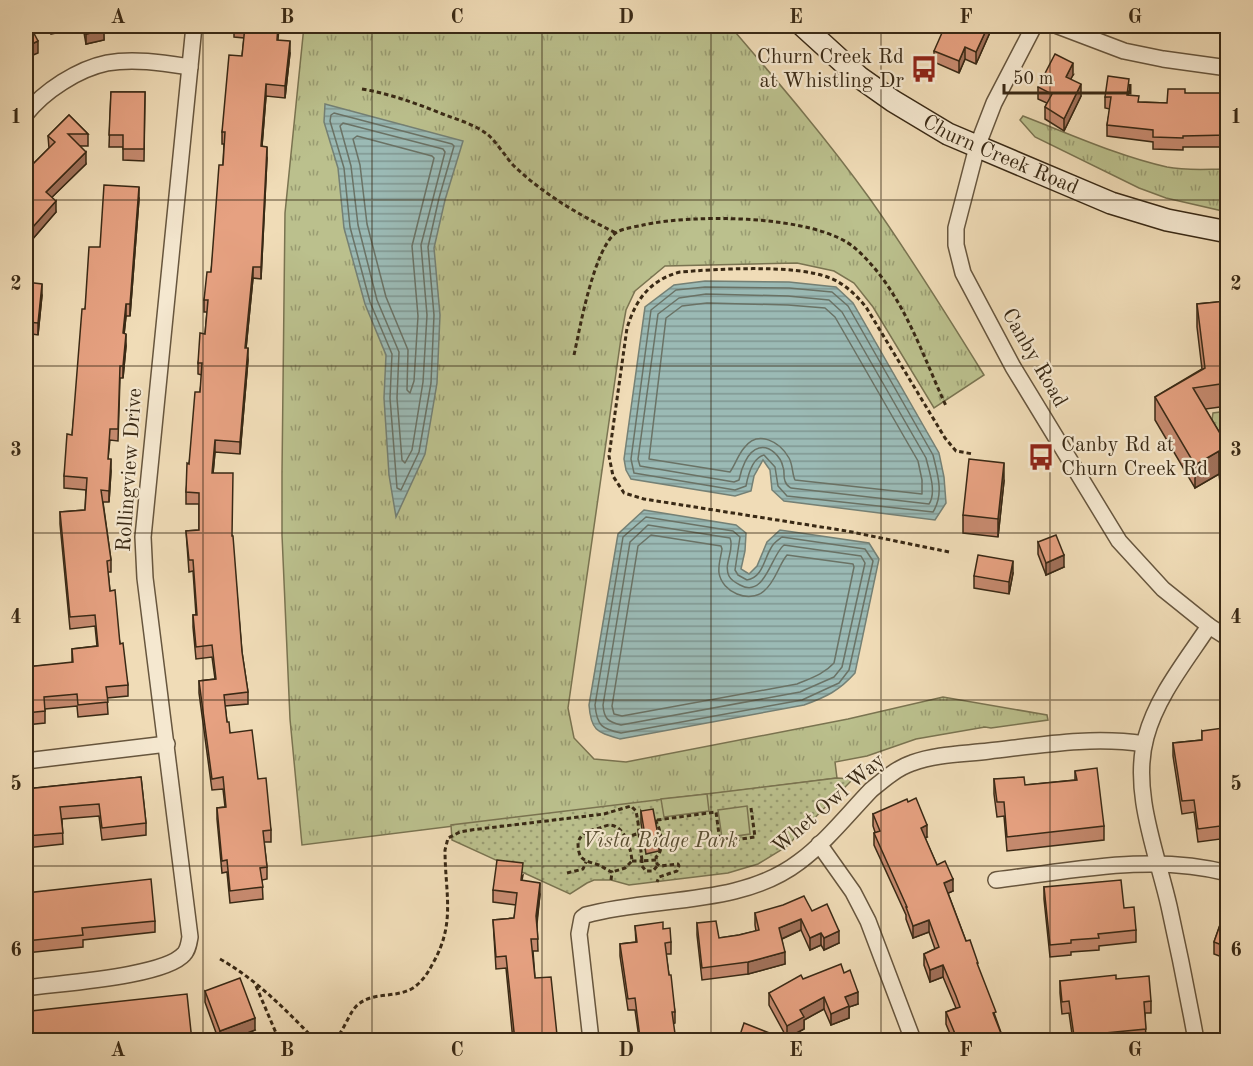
<svg xmlns="http://www.w3.org/2000/svg" width="1253" height="1066" font-family="'Old Standard TT',serif">
	<style>
		.grass { fill: url(#grass-tufts); stroke: #7a7451; stroke-width: 1.5 }
		.park { fill: url(#park-dots); stroke: #7a7451; stroke-width: 1.5 }
		.garden { fill: #bbc08d; stroke: #7a7451; stroke-width: 1.5 }
		.water { fill: url(#water-rules); stroke: #748075; stroke-width: 1.5 }
		.lines { fill: none; stroke-linecap: round; stroke-linejoin: round }
		.shore { stroke: #6a7265; stroke-width: 1.5 }
		.minor-casing { stroke: #67563e; stroke-width: 18 }
		.secondary-casing { stroke: #392915; stroke-width: 24 }
		.path { stroke: #392915; stroke-width: 3; stroke-dasharray: 4.5 3; stroke-linecap: butt }
		.minor { stroke: #f5e8d0; stroke-width: 15 }
		.secondary { stroke: #f5e8d0; stroke-width: 21 }
		.wall { fill: #c68a6f; stroke: #392915; stroke-width: 1.5 }
		.shaded-wall { fill: #a1715a; stroke: #392915; stroke-width: 1.5 }
		.building { fill: #e6a181; stroke: #392915; stroke-width: 1.5 }
		.grid { fill: none; stroke: #392915; stroke-width: 1.5; stroke-opacity: 0.55 }
		.labels { text-anchor: middle; dominant-baseline: central; stroke-width: 4.5; stroke-linejoin: round; paint-order: stroke }
		.poi-label { font-size: 21px; fill: #392915; stroke: #f5e8d0; text-anchor: end }
		.street-label { font-size: 21px; fill: #392915; stroke: #f5e8d0 }
		.park-label { font-size: 21px; font-style: italic; fill: #5a4f33; stroke: #f5e8d0 }
		.neatline { fill: none; stroke: #392915; stroke-width: 2 }
		.grid-label { font-size: 20px; text-anchor: middle; font-weight: bold; fill: #392915 }
	</style>
	<defs>
		<pattern id="grass-tufts" width="24" height="20" patternUnits="userSpaceOnUse" patternTransform="scale(1.5)"><rect width="24" height="20" fill="#bbc08d"/><path d="M3 7l-1-3M5 7V3M7 7l1-3M15 17l-1-3M17 17v-4M19 17l1-3" fill="none" stroke="#999c72"/></pattern>
		<pattern id="park-dots" width="8" height="8" patternUnits="userSpaceOnUse" patternTransform="scale(1.5)"><rect width="8" height="8" fill="#bbc08d"/><path d="M2 2h.1M6 6h.1" fill="none" stroke="#999c72" stroke-width="1.8" stroke-linecap="round"/></pattern>
		<pattern id="water-rules" width="6" height="5" patternUnits="userSpaceOnUse" patternTransform="scale(1.5)"><rect width="6" height="5" fill="#9bbab5"/><path d="M0 2.5h6" fill="none" stroke="#7f9792"/></pattern>
	</defs>
	<rect width="100%" height="100%" fill="#f0dcb7"/>
	<filter id="stains"><feTurbulence type="fractalNoise" baseFrequency=".00333" numOctaves="4"/><feColorMatrix values="0 0 0 0 .2 0 0 0 0 .09 0 0 0 0 .02 0 0 0 .5 -.17"/></filter>
	<radialGradient id="worn" r=".72"><stop offset=".6" stop-color="#630" stop-opacity="0"/><stop offset="1" stop-color="#630" stop-opacity=".3"/></radialGradient>
	<g class="grass">
		<path d="M304,26H730C778,82 827,139 870,199C910,256 947,315 984,375L934,408L873,307L854,283L834,271L797,263L665,266L635,291L626,310L621,338L568,708L574,738L594,759L626,762L848,719L943,697L1047,715L1048,720L991,728L985,727L916,739L867,756L835,762L837,778L302,845L290,719L282,535V473L285,213Z"/>
		<path d="M1023,116C1070,134 1118,156 1167,167C1187,171 1207,169 1227,169V212L1166,198L1139,188L1035,137L1020,120Z"/>
	</g>
	<g class="park">
		<polygon points="1227,411 1227,447 1212,420 1213,413"/>
		<polygon points="837,778 853,779 786,847 758,864 728,873 629,885 611,880 594,880 587,883 570,894 452,840 451,825"/>
	</g>
	<g class="garden">
		<polygon points="707,794 709,811 664,817 661,799"/>
		<polygon points="747,806 750,834 722,838 718,810"/>
	</g>
	<g class="water">
		<polygon points="325,104 463,141 445,200 434,248 440,315 437,383 425,454 396,517 389,475 384,398 386,355 365,304 344,228 338,168 324,122"/>
		<polygon points="705,281 789,282 836,287 853,303 939,453 944,477 946,503 935,520 784,501 772,490 770,470 763,460 754,476 751,491 735,496 631,479 626,470 624,459 645,307 674,285"/>
		<path d="M644,510L736,525L746,533L745,551L741,569L749,574L757,566L767,542L780,530L869,543L879,559L855,673C839,691 826,697 804,705L620,739C597,732 591,731 589,705L618,534Z"/>
	</g>
	<g class="lines">
		<g class="shore">
			<polygon points="334,113 452,144 454,146 439,198 428,247 434,315 431,383 419,452 401,490 397,488 390,398 392,354 370,302 350,227 344,168 330,121 331,115"/>
			<polygon points="343,123 443,149 445,152 421,245 427,315 423,382 412,450 405,463 402,460 397,398 399,352 377,300 358,225 351,166 340,126"/>
			<polygon points="357,136 432,156 434,158 412,246 418,316 414,381 410,393 407,390 408,350 386,297 367,224 360,165 353,139"/>
			<path d="M705,287L789,288L832,292L848,306L933,455C938,475 944,495 933,512L787,496L778,486L775,467L764,455C752,458 748,475 746,486L735,490L634,473L631,459L651,310L676,290Z"/>
			<path d="M706,294L788,296L829,300L842,312L926,458C929,471 937,492 929,504L791,488C788,486 786,485 785,481C783,477 785,471 783,467C781,457 770,445 759,448C747,451 741,470 739,480L734,482L640,466L638,459L658,314L679,298Z"/>
			<path d="M707,303L788,305L825,308L835,317L918,461L922,480V494L795,480C792,474 793,465 789,458C780,442 758,429 744,448C738,455 735,465 730,472L649,459L666,318L682,306Z"/>
			<path d="M646,517L733,531L740,537L735,570L738,575L747,580C763,577 764,559 771,548C773,543 778,540 782,537L865,549L873,561L849,670L839,683L802,700L621,733C602,729 597,726 595,705L623,537Z"/>
			<path d="M648,525L730,538C735,550 723,564 729,576C731,580 736,583 740,585C765,599 771,555 784,545L861,556L865,563L842,667L834,677L800,692L621,725C608,722 604,719 603,705L630,542Z"/>
			<path d="M651,535L721,546L722,549C721,556 718,565 719,573C722,592 749,604 764,591C776,581 778,566 787,555L853,564L854,567L834,663C824,674 811,678 797,684L622,716L614,714L612,706L638,546Z"/>
		</g>
		<defs>
			<g id="minor">
				<polyline points="1034,26 994,103 977,147 956,228 956,245 963,273 1013,367 1119,541 1163,589 1209,626 1228,638"/>
				<polyline points="1058,26 1124,51 1163,59 1228,68"/>
				<path d="M26,114C44,91 78,69 107,63C134,58 164,63 190,67"/>
				<polyline points="26,761 167,744"/>
				<polyline points="819,844 853,892 868,921 913,1040"/>
				<path d="M996,880C1072,871 1151,853 1228,873"/>
				<path d="M26,988C59,983 164,977 184,954C188,950 189,943 190,937L145,578L143,537L194,26"/>
				<path d="M591,1040L579,934L582,918L586,915C654,896 740,907 799,862C825,843 848,814 871,790C883,780 897,768 912,763C936,754 964,754 989,751C1041,745 1093,736 1144,744"/>
				<path d="M1196,1040C1188,996 1179,951 1169,906C1157,853 1131,791 1146,737C1157,696 1186,661 1209,626"/>
			</g>
			<g id="secondary">
				<path id="s1" d="M803,26L859,77L893,101L948,134L1111,203L1167,220L1228,232"/>
			</g>
		</defs>
		<use href="#minor" class="minor-casing"/>
		<use href="#secondary" class="secondary-casing"/>
		<g class="path">
			<path d="M362,89C391,94 418,104 445,115C459,120 475,125 487,134C494,139 506,157 513,165C543,194 579,215 616,233"/>
			<path d="M574,355C580,328 594,247 617,232C624,228 635,227 643,225C693,214 817,214 856,249C902,290 921,352 946,406"/>
			<path d="M949,552L847,531L644,499L624,493L613,476L609,456L627,328C636,299 650,280 680,272C717,269 797,264 830,278C845,284 856,295 866,307L945,438L956,451L973,454"/>
			<path d="M655,820C661,828 665,851 656,857L657,864L660,866L678,864L679,866L677,871L659,877L657,882"/>
			<polyline points="657,820 716,812 720,842 755,837 751,808"/>
			<polyline points="639,833 638,822 640,822"/>
			<polyline points="625,838 639,833 642,861 656,860"/>
			<polyline points="632,861 642,861 642,866 646,871 653,871 658,865"/>
			<polyline points="567,873 583,869 586,862"/>
			<path d="M611,880L612,872C607,870 603,867 599,865C584,860 578,861 578,842C582,833 587,831 596,829C601,828 606,825 610,825C625,826 631,849 632,861L625,868L612,872"/>
			<path d="M220,959C257,980 286,1010 315,1040"/>
			<polyline points="256,986 279,1040"/>
			<path d="M334,1040C345,1031 349,1010 360,1003C375,992 397,998 413,988C422,982 428,973 433,963C456,923 445,893 445,850L448,838L460,832L471,830L604,814L631,806L636,811L638,822"/>
		</g>
		<use href="#minor" class="minor"/>
		<use href="#secondary" class="secondary"/>
	</g>
	<g class="wall">
		<polygon points="49,26 122,26 103,28 104,40 86,44 83,27 51,34"/>
		<polygon points="234,26 279,26 278,40 290,53 285,98 266,96 262,146 267,158 261,279 253,278 246,348 248,360 240,454 215,452 213,473 232,536 242,652 248,692 248,704 225,706 227,722 230,733 258,779 271,830 271,842 264,842 267,867 267,879 262,880 263,899 230,903 227,872 222,873 217,819 217,808 225,807 223,789 212,790 199,693 199,681 215,679 212,657 196,659 193,627 193,615 196,615 193,571 189,572 186,531 199,530 199,504 186,504 186,492 189,464 200,392 202,375 198,374 198,363 205,334 207,312 204,312 204,300 211,272 223,165 224,144 222,144 222,132 242,56 244,38 234,37"/>
		<polygon points="991,26 991,30 976,64 965,59 959,73 934,62 934,51"/>
		<polygon points="1073,75 1070,79 1081,96 1064,131 1045,119 1045,107 1047,103 1038,99 1038,87"/>
		<polygon points="1129,91 1128,95 1139,102 1167,103 1185,93 1227,110 1227,147 1183,147 1183,150 1153,149 1153,142 1107,136 1107,125 1110,109 1105,108 1105,97"/>
		<polygon points="111,92 145,92 144,161 123,160 123,147 109,147"/>
		<polygon points="69,115 88,134 88,146 80,146 86,164 52,197 56,212 31,241 26,236 26,171 49,148 48,136"/>
		<polygon points="139,199 130,316 126,316 124,334 126,346 123,378 120,378 118,441 110,440 108,459 111,471 109,502 103,502 111,560 111,572 108,572 110,591 128,685 128,696 107,698 108,714 78,717 77,706 45,709 45,723 26,725 26,667 72,663 72,649 97,646 95,626 70,629 60,524 60,512 85,510 86,490 64,488 64,476 72,435 85,309 100,247"/>
		<polygon points="26,282 42,295 38,335 26,333"/>
		<polygon points="1227,301 1227,406 1205,409 1227,445 1227,544 1219,474 1195,488 1155,420 1155,397 1202,369 1197,327 1197,304"/>
		<polygon points="1004,481 998,537 963,533 963,515"/>
		<polygon points="1038,542 1064,567 1046,575 1038,554"/>
		<polygon points="1013,573 1009,594 974,588 974,576"/>
		<polygon points="1202,731 1227,762 1227,841 1220,842 1220,839 1198,842 1194,812 1182,814 1173,756 1173,743 1202,740"/>
		<polygon points="1075,771 1104,826 1104,840 1007,851 1004,816 997,817 994,794 994,779 1025,785 1075,780"/>
		<polygon points="141,777 146,823 146,835 102,840 99,816 62,819 63,844 26,848 26,789"/>
		<polygon points="641,811 659,840 659,851 646,854 641,823"/>
		<polygon points="873,814 927,837 925,838 937,865 953,891 948,893 966,941 978,968 1004,1041 953,1041 946,1024 946,1012 956,1008 943,977 930,982 924,965 924,954 935,949 929,932 913,938 906,919 906,915 874,845 874,833 875,832 873,826"/>
		<polygon points="523,875 522,880 540,894 537,924 538,951 533,951 535,978 557,1035 557,1041 513,1041 506,968 496,969 493,920 514,918 516,905 493,902 493,890"/>
		<polygon points="1044,887 1124,908 1136,930 1136,942 1099,946 1099,950 1071,952 1071,955 1050,957 1044,899"/>
		<polygon points="26,893 155,921 155,932 83,940 83,947 26,953"/>
		<polygon points="1227,905 1227,959 1214,954 1214,942"/>
		<polygon points="812,911 839,943 824,950 821,945 810,950 801,930 782,939 785,964 748,974 702,980 697,935 697,923 719,938 739,935 756,931 755,925 755,913"/>
		<polygon points="635,926 663,929 671,942 671,954 666,954 669,975 675,1012 675,1023 639,1038 635,1010 628,1010 620,956 620,944 636,942"/>
		<polygon points="844,973 858,1004 849,1007 849,1018 831,1025 824,1009 804,1020 804,1029 787,1038 769,1005 769,993 803,979"/>
		<polygon points="1060,981 1151,1001 1151,1013 1145,1013 1146,1041 1073,1041 1069,1013 1062,1014 1060,993"/>
		<polygon points="205,991 255,1030 227,1041 219,1041 205,1002"/>
	</g>
	<g class="shaded-wall">
		<polygon points="988,26 991,26 991,30 976,64 976,52"/>
		<polygon points="104,30 104,40 86,44 86,34"/>
		<polygon points="38,41 38,53 26,58 26,47"/>
		<polygon points="290,41 290,53 285,98 285,86"/>
		<polygon points="965,47 965,59 959,73 959,61"/>
		<polygon points="1073,63 1073,75 1066,88 1066,77"/>
		<polygon points="266,84 266,96 261,158 261,146"/>
		<polygon points="1081,84 1081,96 1064,131 1064,119"/>
		<polygon points="267,147 267,158 261,279 261,267"/>
		<polygon points="86,152 86,164 46,203 46,192"/>
		<polygon points="139,187 139,199 130,316 130,304"/>
		<polygon points="56,201 56,212 31,241 31,229"/>
		<polygon points="253,267 253,278 245,359 245,348"/>
		<polygon points="42,284 42,295 38,335 38,323"/>
		<polygon points="126,304 126,316 123,345 123,333"/>
		<polygon points="126,334 126,346 123,378 123,366"/>
		<polygon points="248,348 248,360 240,454 240,442"/>
		<polygon points="215,440 215,452 212,485 212,473"/>
		<polygon points="1219,451 1219,474 1195,488 1195,465"/>
		<polygon points="111,459 111,471 109,502 109,491"/>
		<polygon points="1004,463 1004,481 998,537 998,519"/>
		<polygon points="1064,555 1064,567 1046,575 1046,563"/>
		<polygon points="1013,561 1013,573 1009,594 1009,582"/>
		<polygon points="927,825 927,837 921,840 921,828"/>
		<polygon points="953,879 953,891 944,895 944,883"/>
		<polygon points="540,883 540,894 536,928 536,916"/>
		<polygon points="801,919 801,930 779,940 779,928"/>
		<polygon points="929,920 929,932 913,938 913,926"/>
		<polygon points="839,931 839,943 824,950 824,938"/>
		<polygon points="821,933 821,945 810,950 810,938"/>
		<polygon points="785,952 785,964 748,974 748,962"/>
		<polygon points="943,965 943,977 930,982 930,970"/>
		<polygon points="858,992 858,1004 849,1007 849,1018 831,1025 831,1014 845,997"/>
		<polygon points="824,997 824,1009 804,1020 804,1029 787,1038 787,1026 800,1010"/>
		<polygon points="255,1018 255,1030 227,1041 220,1041 220,1031"/>
	</g>
	<g class="building">
		<polygon points="26,26 30,26 38,41 26,47"/>
		<polygon points="84,26 103,26 104,30 86,34"/>
		<polygon points="236,26 278,26 277,40 290,41 285,86 266,84 261,146 267,147 261,267 253,267 245,348 248,348 240,442 215,440 212,473 233,473 232,536 233,536 242,652 248,692 224,695 227,722 229,722 230,733 252,730 258,779 266,778 271,830 263,831 267,867 260,868 263,887 230,891 227,860 222,861 217,808 226,807 223,777 212,779 199,681 216,679 212,645 196,647 193,615 197,615 193,560 189,560 186,531 199,530 199,493 186,492 187,463 189,464 195,392 200,392 202,363 198,363 200,333 205,334 208,300 204,300 207,272 211,272 219,165 223,165 225,132 222,132 229,55 242,56 245,26"/>
		<polygon points="945,26 988,26 976,52 965,47 959,61 934,51"/>
		<polygon points="1055,54 1073,63 1066,77 1081,84 1064,119 1045,107 1052,94 1038,87"/>
		<polygon points="1108,76 1129,79 1127,95 1139,96 1138,102 1167,103 1168,89 1185,89 1185,93 1225,93 1226,110 1227,110 1227,135 1183,136 1183,138 1153,137 1153,130 1107,125 1111,97 1105,97"/>
		<polygon points="111,92 145,92 144,149 123,149 123,135 109,135"/>
		<polygon points="69,115 88,134 68,134 86,152 46,192 56,201 31,229 26,224 26,171 55,142 48,136"/>
		<polygon points="104,185 139,187 130,304 126,304 123,333 126,334 123,366 120,366 118,429 110,429 108,459 111,459 109,491 101,490 111,560 107,561 110,591 115,590 120,644 123,643 128,685 106,687 108,702 78,705 77,694 44,697 45,711 26,713 26,667 73,662 72,649 98,646 95,615 70,617 60,512 85,510 87,478 64,476 67,434 72,435 82,309 85,309 89,247 100,247"/>
		<polygon points="26,282 42,284 38,323 26,322"/>
		<polygon points="1227,301 1227,383 1193,388 1227,445 1227,521 1219,451 1195,465 1155,397 1205,368 1197,304"/>
		<polygon points="969,459 1004,463 998,519 963,515"/>
		<polygon points="1056,535 1064,555 1046,563 1038,542"/>
		<polygon points="978,555 1013,561 1009,582 974,576"/>
		<polygon points="1223,728 1227,762 1227,828 1220,829 1220,826 1198,829 1194,800 1182,801 1173,743 1202,740 1202,731"/>
		<polygon points="1097,768 1104,826 1007,837 1004,802 997,802 994,779 1024,777 1025,785 1077,780 1075,771"/>
		<polygon points="141,777 146,823 102,828 99,804 60,807 63,833 26,836 26,789"/>
		<polygon points="916,798 927,825 921,828 937,865 945,861 953,879 944,883 966,941 970,940 978,963 977,963 996,1012 993,1013 1004,1041 958,1041 946,1012 960,1007 956,996 943,965 930,970 924,954 939,947 929,920 913,926 906,907 907,907 874,833 880,831 873,814 907,799 908,802"/>
		<polygon points="653,809 659,840 646,842 641,811"/>
		<polygon points="497,860 523,863 521,880 540,883 536,916 538,939 531,939 535,978 551,977 557,1035 542,1036 543,1041 515,1041 506,956 496,957 493,920 514,918 517,893 493,890"/>
		<polygon points="151,879 155,921 82,928 83,935 26,941 26,893"/>
		<polygon points="1121,880 1124,908 1134,907 1136,930 1098,934 1099,938 1071,940 1071,943 1050,945 1044,887"/>
		<polygon points="804,896 812,911 827,904 839,931 824,938 821,933 810,938 801,919 779,928 785,952 748,962 702,968 697,923 716,921 719,938 739,935 759,930 755,913 783,905"/>
		<polygon points="1227,905 1227,947 1214,942"/>
		<polygon points="663,922 663,929 670,928 671,942 665,943 669,975 671,975 675,1012 672,1012 676,1041 631,1041 631,1039 640,1038 635,998 628,999 620,944 637,942 635,926"/>
		<polygon points="841,964 844,973 850,970 858,992 845,997 849,1006 831,1014 824,997 800,1010 804,1017 787,1026 769,993 801,975 803,979"/>
		<polygon points="1116,975 1116,979 1149,976 1151,1001 1144,1002 1146,1029 1074,1036 1069,1001 1062,1002 1060,981"/>
		<polygon points="240,978 255,1018 220,1031 205,991"/>
		<polygon points="187,994 192,1041 26,1041 26,1013 31,1013 31,1011"/>
		<polygon points="744,1023 777,1036 775,1041 738,1041"/>
	</g>
	<path class="grid" d="M203,26V1040M372,26V1040M542,26V1040M711,26V1040M881,26V1040M1050,26V1040M26,200H1228M26,366H1228M26,533H1228M26,700H1228M26,866H1228"/>
	<defs>
		<symbol id="bus-bare" viewBox="-9 -9 18 18"><path d="M-5-6H5V4H4V6H2V4H-2V6H-4V4H-5ZM-3.5-4V0h7V-4ZM-3.5 1.2v1.5H-2V1.2ZM2 1.2v1.5H3.5V1.2Z" fill="#8f2418" stroke="#f5e8d0" stroke-width="2.5" paint-order="stroke"/></symbol>
	</defs>
	<g fill-rule="evenodd">
		<use href="#bus-bare" x="905" y="50" width="38" height="38"/>
		<use href="#bus-bare" x="1022" y="438" width="38" height="38"/>
	</g>
	<g class="labels">
		<g class="poi-label">
			<text x="904" y="57">Churn Creek Rd<tspan x="904" dy="24">at Whistling Dr</tspan></text>
			<text x="1061" y="445" text-anchor="start">Canby Rd at<tspan x="1061" dy="24">Churn Creek Rd</tspan></text>
		</g>
		<g class="street-label">
			<text stroke="none"><textPath href="#s1" startOffset="238">Churn Creek Road</textPath></text>
			<text transform="translate(1034 358) rotate(60)">Canby Road</text>
			<text transform="translate(130 470) rotate(-86)">Rollingview Drive</text>
			<text transform="translate(829 804) rotate(-41)">Whet Owl Way</text>
		</g>
		<g class="park-label">
			<text x="660" y="841">Vista Ridge Park</text>
		</g>
	</g>
	<rect width="1253" height="1066" fill="none" stroke="#f0dcb7" stroke-width="66"/>
	<path d="M1004 84v9h126v-9" fill="none" stroke="#392915" stroke-width="3"/>
	<text x="1013" y="84" font-size="18" fill="#392915" stroke="#f5e8d0" stroke-width="4.5" paint-order="stroke">50 m</text>
	<rect x="33" y="33" width="1187" height="1000" class="neatline"/>
	<g class="grid-label">
		<text x="118" y="23">A</text>
		<text x="287" y="23">B</text>
		<text x="457" y="23">C</text>
		<text x="626" y="23">D</text>
		<text x="796" y="23">E</text>
		<text x="966" y="23">F</text>
		<text x="1135" y="23">G</text>
		<text x="16" y="123">1</text>
		<text x="1236" y="123">1</text>
		<text x="16" y="290">2</text>
		<text x="1236" y="290">2</text>
		<text x="16" y="456">3</text>
		<text x="1236" y="456">3</text>
		<text x="16" y="623">4</text>
		<text x="1236" y="623">4</text>
		<text x="16" y="790">5</text>
		<text x="1236" y="790">5</text>
		<text x="16" y="956">6</text>
		<text x="1236" y="956">6</text>
		<text x="118" y="1056">A</text>
		<text x="287" y="1056">B</text>
		<text x="457" y="1056">C</text>
		<text x="626" y="1056">D</text>
		<text x="796" y="1056">E</text>
		<text x="966" y="1056">F</text>
		<text x="1135" y="1056">G</text>
	</g>
	<rect width="100%" height="100%" filter="url(#stains)"/>
	<rect width="100%" height="100%" fill="url(#worn)"/>
</svg>
